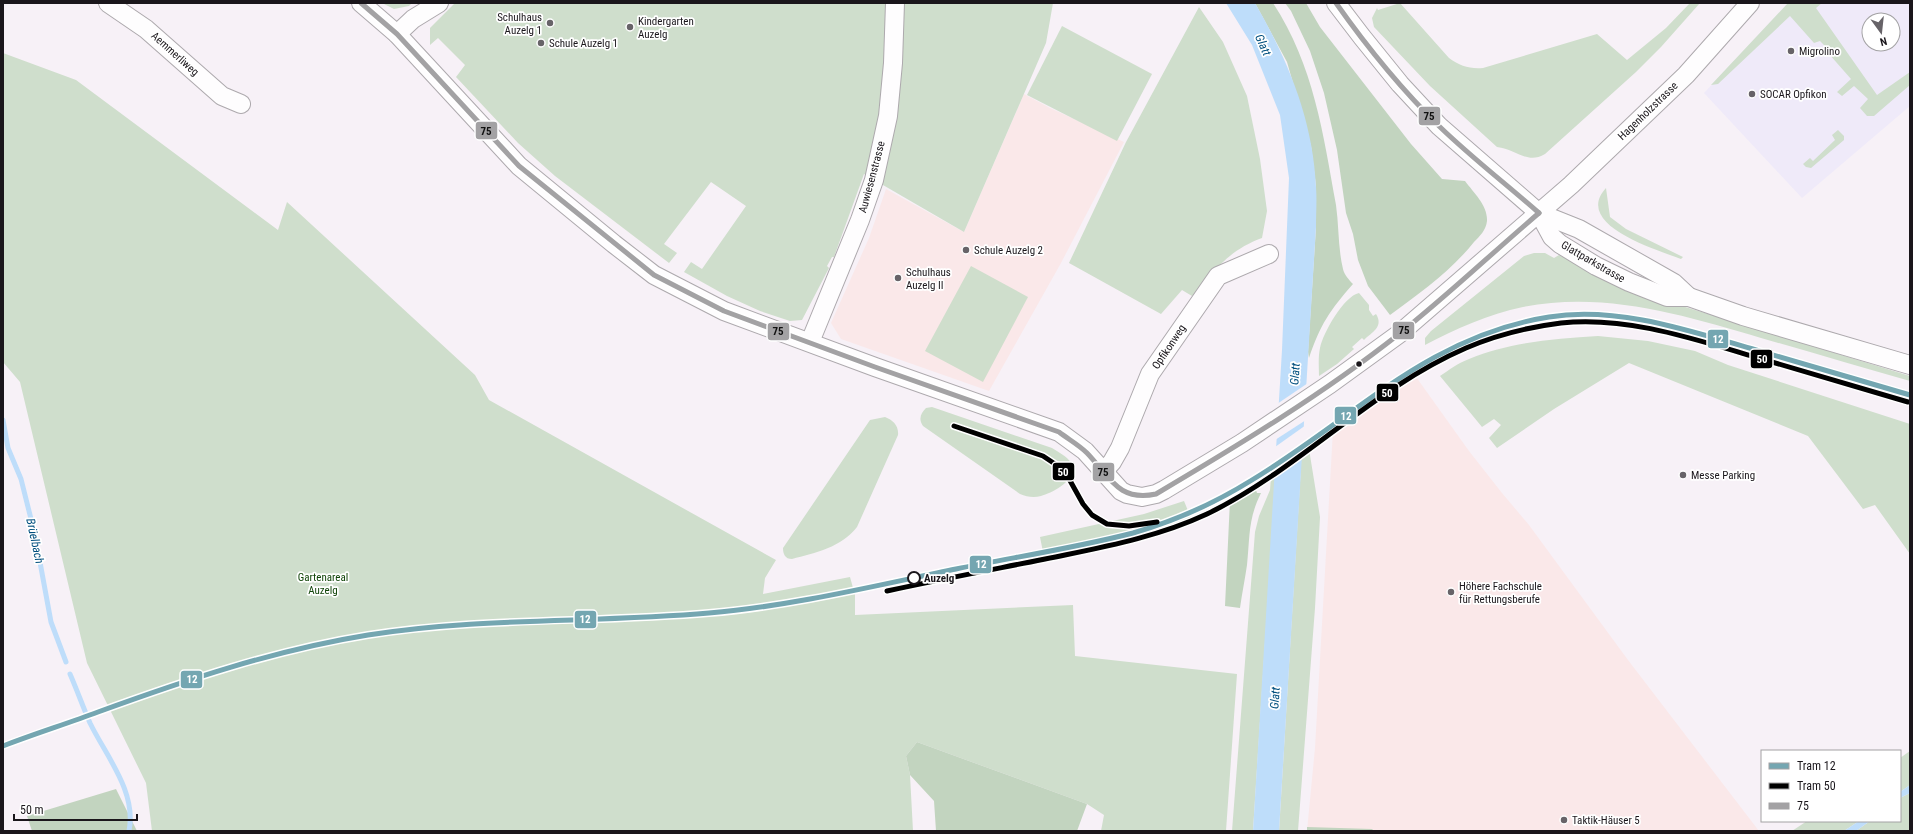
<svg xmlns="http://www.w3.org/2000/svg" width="1913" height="834" font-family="'Roboto Condensed',sans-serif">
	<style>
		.commercial { fill: #efeaf9; fill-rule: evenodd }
		.education { fill: #fae8e9 }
		.green { fill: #cfdecc }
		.forest { fill: #c2d4bf }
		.water { fill: #beddfa }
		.pier { fill: #f7f1f7 }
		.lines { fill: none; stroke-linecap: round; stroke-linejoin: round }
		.stream { stroke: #beddfa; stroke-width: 5 }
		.minor-casing { stroke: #ada9ad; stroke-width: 20 }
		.minor { stroke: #fefdfe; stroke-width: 18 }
		.bus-1-casing { stroke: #fff; stroke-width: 8 }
		.bus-1 { stroke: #a3a2a4; stroke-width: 5 }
		.tram-1-casing { stroke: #fff; stroke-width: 8 }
		.tram-2-casing { stroke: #fff; stroke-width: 8 }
		.tram-1 { stroke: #74a6b1; stroke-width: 5 }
		.tram-2 { stroke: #000; stroke-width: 5 }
		.poi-dot { fill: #676368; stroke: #fff; stroke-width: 1.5 }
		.bus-dot { fill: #1a161b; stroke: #fff; stroke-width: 1.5 }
		.stop-dot { fill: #fff; stroke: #1a161b; stroke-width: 2 }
		.labels { text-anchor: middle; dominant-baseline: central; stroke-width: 3.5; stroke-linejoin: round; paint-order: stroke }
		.poi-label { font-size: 11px; fill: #1a161b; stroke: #fff; text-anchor: start }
		.street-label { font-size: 11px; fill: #1a161b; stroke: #fff }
		.park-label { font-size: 11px; fill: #104408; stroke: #fff }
		.stop-label { font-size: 11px; font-weight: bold; fill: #1a161b; stroke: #fff; text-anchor: start }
		.water-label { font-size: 12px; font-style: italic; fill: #004f7e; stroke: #fff }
		.line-badge { stroke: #fff; stroke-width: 1.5 }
		.badge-label { font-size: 11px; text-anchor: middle; font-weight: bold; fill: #fff }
		.pale-badge-label { font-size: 11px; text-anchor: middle; font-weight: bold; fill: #111 }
	</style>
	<rect width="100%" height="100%" fill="#f7f1f7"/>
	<path class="commercial" d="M1788,3H1910V106L1802,198L1704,93ZM1869,20H1893V44H1869Z"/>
	<g class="education">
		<polygon points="1024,94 1050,108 1124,142 1061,263 989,391 841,339 831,323 869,238 886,189 964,232"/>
		<polygon points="1414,374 1469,451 1502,493 1529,525 1628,660 1759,831 1307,831 1315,748 1333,430"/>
	</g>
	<g class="green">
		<polygon points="382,3 412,3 409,6 394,9"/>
		<polygon points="455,3 1053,3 1046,43 964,232 864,174 834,257 832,257 827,266 829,268 802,320 790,321 760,311 727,296 684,272 691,262 702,269 746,206 711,182 664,244 677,253 669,263 555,176 518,143 456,77 465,65 438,38 430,45 430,28"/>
		<path d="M1400,3L1449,58C1460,66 1469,69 1483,68L1597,34L1627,60L1666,28L1690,3H1700L1661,47L1636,72L1545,154C1527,165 1516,149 1497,147L1430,86L1374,27L1372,18L1377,8L1378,10Z"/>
		<polygon points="1788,3 1822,3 1816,8 1877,95 1910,72 1910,85 1874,116 1867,116 1860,108 1868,99 1854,86 1842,96 1837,92 1851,79 1829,54 1831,52 1820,41 1814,43 1790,16 1718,84 1711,85"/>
		<path d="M1199,7L1223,42L1247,96L1260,159L1267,211L1262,238C1229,250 1215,270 1192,296L1182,290L1161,314L1069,263L1126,142Z"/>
		<polygon points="1062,26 1152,74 1117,141 1027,95"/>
		<polygon points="3,53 76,80 278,230 287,202 475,375 489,400 776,560 765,578 763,594 850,577 855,595 855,615 1073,605 1075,656 1237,674 1226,831 1101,831 1104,815 1087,804 917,742 906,756 910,775 913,831 152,831 146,783 87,663 20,382 3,362"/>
		<polygon points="1838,130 1844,136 1844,140 1811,168 1806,167 1803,164 1810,158 1813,161 1835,140 1832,135"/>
		<path d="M1606,188L1610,217L1626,229L1683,257L1681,259C1658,250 1572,225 1606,188Z"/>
		<path d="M1534,253H1545L1554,258L1559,255L1633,291L1910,376V381C1860,367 1811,352 1761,338C1683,315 1605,291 1523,307C1488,314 1456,329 1425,345V338L1431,331L1524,256Z"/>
		<polygon points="971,266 1028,297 983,382 925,351"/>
		<path d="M1359,293L1369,305V310L1373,316L1376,314C1384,327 1372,332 1364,340L1362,338L1352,347L1354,349L1337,364L1319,376C1319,367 1318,357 1320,348C1323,333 1344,296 1359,293Z"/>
		<path d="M1598,336L1648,341L1695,351L1728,365L1910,424V554L1875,505L1863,509L1808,436L1629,363L1554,409L1497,448L1489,438L1501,425L1494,419L1482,427L1440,376C1449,370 1458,363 1469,359C1510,342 1554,339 1598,336Z"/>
		<path d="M932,407L1052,448C1058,452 1067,456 1071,463C1079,479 1053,493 1041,496C1034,498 1027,497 1020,494L923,426C918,419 921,413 926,408Z"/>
		<path d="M885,417C893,420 899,426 898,435L857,527C842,547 815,553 792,559C785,559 783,554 783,548L870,420Z"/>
		<polygon points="1309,449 1320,517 1315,608 1298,831 1279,831 1301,466 1275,486 1253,831 1232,831 1255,532 1259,516 1270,490 1271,476"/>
		<polygon points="1184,501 1191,518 1182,522 1111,543 1044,557 1040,537 1144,514"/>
		<polygon points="1910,751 1910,785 1900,792 1900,758"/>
		<polygon points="1910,793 1910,831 1856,831 1870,821 1900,821 1900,798"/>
		<polygon points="1807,821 1859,821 1844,831 1792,831"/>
	</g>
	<g class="forest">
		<path d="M1255,3H1273C1314,66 1323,133 1336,205C1339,226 1338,249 1343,269C1344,274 1349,280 1353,284C1330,310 1320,325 1309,358L1308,352L1316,227V186L1311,146L1287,62Z"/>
		<path d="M1285,3H1306L1320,27L1411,144L1442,179L1465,181C1474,193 1488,206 1487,221C1486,230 1480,236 1474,242C1450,272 1421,292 1390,315L1368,286L1358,260L1353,234L1346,213L1337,150L1324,93L1310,51L1291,11Z"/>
		<path d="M1255,487L1257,493H1261C1248,519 1250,536 1247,565C1245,579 1242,593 1240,608L1225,606L1230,500Z"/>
		<polygon points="917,742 1087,804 1077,831 936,831 934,801 910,775 906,756"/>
		<polygon points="116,789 137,831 32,831 27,816"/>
		<polygon points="1307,827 1372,829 1374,831 1307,831"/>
	</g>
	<g class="water">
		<path d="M1226,3H1255C1288,60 1313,120 1316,187C1317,200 1316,213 1316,227L1279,831H1253L1282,350L1289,178L1280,115L1252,45Z"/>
		<polygon points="1910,785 1910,793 1900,798 1900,792"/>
		<polygon points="1859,821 1870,821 1856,831 1844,831"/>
	</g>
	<g class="pier">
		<polygon points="1308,383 1306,420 1275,440 1277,404"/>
		<polygon points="1306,425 1304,451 1273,473 1275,447"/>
	</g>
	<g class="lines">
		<g class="stream">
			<polyline points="3,420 8,448 21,479 35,535 51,622 66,662"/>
			<path d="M70,674C77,690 83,707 90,723C106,756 137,792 129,831"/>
		</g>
		<defs>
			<g id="minor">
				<polyline points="108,3 146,29 222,96 241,104"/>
				<polyline points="361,3 397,34 519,166 614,244 654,275 724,311 875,367 1059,432 1085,451 1121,491 1127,494 1142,497 1156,494 1164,490 1242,443 1330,384 1399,334 1571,185 1686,75 1750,3"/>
				<polyline points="1336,3 1362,37 1400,84 1439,126 1539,213 1579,229 1674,283 1689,297"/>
				<polyline points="397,34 413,19 439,3"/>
				<polyline points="1539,213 1552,237 1560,244 1596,266 1629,282 1667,297 1689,297 1743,316 1910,365"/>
				<polyline points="810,342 860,220 874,180 888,116 893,63 895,3"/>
				<polyline points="1103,472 1112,462 1120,448 1150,374 1218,276 1269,254"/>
			</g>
		</defs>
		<use href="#minor" class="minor-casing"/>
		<use href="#minor" class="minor"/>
		<defs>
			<g id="bus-1">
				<path d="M361,3L397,34L519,166L654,275L724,311L875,367L1059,432C1068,439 1079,445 1087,453C1110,477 1118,502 1156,494C1239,445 1323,394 1399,334C1447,296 1492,253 1539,213"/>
				<path d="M1336,3C1367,47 1401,89 1440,127C1471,157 1506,184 1539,213"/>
			</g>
		</defs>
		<use href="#bus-1" class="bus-1-casing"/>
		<use href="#bus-1" class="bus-1"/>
		<defs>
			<path id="tram-1" d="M3,746C34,734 66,724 98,712C186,680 275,650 368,635C481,617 595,623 709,613C792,606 874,586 956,569C1015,557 1075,548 1133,533C1175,521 1215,503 1252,480C1352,420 1427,336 1549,317C1618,306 1690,331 1756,350C1807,365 1859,380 1910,395"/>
			<g id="tram-2">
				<polyline points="954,426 1043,456 1058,466 1068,477 1083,504 1092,515 1107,524 1129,526 1157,522"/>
				<path d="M887,591C947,578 1006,567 1065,555C1114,545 1162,535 1207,514C1300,469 1371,389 1466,348C1496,335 1529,327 1561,323C1627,316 1694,339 1755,357C1806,372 1857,387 1908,402"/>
			</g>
		</defs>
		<use href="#tram-1" class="tram-1-casing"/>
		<use href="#tram-2" class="tram-2-casing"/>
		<use href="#tram-1" class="tram-1"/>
		<use href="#tram-2" class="tram-2"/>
	</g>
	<g class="poi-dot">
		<circle cx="550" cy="23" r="4"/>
		<circle cx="630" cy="27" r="4"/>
		<circle cx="541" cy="43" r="4"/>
		<circle cx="1791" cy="51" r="4"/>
		<circle cx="1752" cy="94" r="4"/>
		<circle cx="966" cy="250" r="4"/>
		<circle cx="898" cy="278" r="4"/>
		<circle cx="1683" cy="475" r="4"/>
		<circle cx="1451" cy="592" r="4"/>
		<circle cx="1564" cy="820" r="4"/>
	</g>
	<circle class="bus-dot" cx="1359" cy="364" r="3.5"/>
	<circle class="stop-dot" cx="914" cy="578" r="6"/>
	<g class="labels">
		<g class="poi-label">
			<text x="542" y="17" text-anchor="end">Schulhaus<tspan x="542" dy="13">Auzelg 1</tspan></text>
			<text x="638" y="21">Kindergarten<tspan x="638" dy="13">Auzelg</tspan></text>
			<text x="549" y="43">Schule Auzelg 1</text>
			<text x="1799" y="51">Migrolino</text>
			<text x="1760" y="94">SOCAR Opfikon</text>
			<text x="974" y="250">Schule Auzelg 2</text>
			<text x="906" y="272">Schulhaus<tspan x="906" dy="13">Auzelg II</tspan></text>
			<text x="1691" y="475">Messe Parking</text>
			<text x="1459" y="586">Höhere Fachschule<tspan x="1459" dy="13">für Rettungsberufe</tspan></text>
			<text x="1572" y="820">Taktik-Häuser 5</text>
		</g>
		<g class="street-label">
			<text transform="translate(175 54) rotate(42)">Aemmerliweg</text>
			<text transform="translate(1648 111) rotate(-44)">Hagenholzstrasse</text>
			<text transform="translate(872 177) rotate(-75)">Auwiesenstrasse</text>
			<text transform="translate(1593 262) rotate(30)">Glattparkstrasse</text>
			<text transform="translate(1169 347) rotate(-56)">Opfikonweg</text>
		</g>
		<g class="park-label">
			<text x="323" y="577">Gartenareal<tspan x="323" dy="13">Auzelg</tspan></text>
		</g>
		<g class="stop-label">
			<text x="924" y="578">Auzelg</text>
		</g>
		<g class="water-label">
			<text transform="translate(1263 45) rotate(66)">Glatt</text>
			<text transform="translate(1295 374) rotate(-86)">Glatt</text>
			<text transform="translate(35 541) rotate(78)">Brüelbach</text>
			<text transform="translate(1275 698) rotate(-86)">Glatt</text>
		</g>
	</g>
	<g class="line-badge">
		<rect x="1418" y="106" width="23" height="20" rx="4" fill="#a3a2a4"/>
		<rect x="475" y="121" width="23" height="19" rx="4" fill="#a3a2a4"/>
		<rect x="1392" y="321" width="23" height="19" rx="4" fill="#a3a2a4"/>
		<rect x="767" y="322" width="23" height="19" rx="4" fill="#a3a2a4"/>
		<rect x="1707" y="329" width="22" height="20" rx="4" fill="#74a6b1"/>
		<rect x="1750" y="349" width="23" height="20" rx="4" fill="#000"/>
		<rect x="1376" y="383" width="23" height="19" rx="4" fill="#000"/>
		<rect x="1334" y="406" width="23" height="19" rx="4" fill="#74a6b1"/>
		<rect x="1052" y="462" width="23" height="19" rx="4" fill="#000"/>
		<rect x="1092" y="462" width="23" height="20" rx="4" fill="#a3a2a4"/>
		<rect x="969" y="555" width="23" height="19" rx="4" fill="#74a6b1"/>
		<rect x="574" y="610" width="23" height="19" rx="4" fill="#74a6b1"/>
		<rect x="180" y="670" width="23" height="19" rx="4" fill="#74a6b1"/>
	</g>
	<g class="badge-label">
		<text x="1718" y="343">12</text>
		<text x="1762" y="363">50</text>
		<text x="1387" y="397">50</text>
		<text x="1346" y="420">12</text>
		<text x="1063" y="476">50</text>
		<text x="981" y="568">12</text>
		<text x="585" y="623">12</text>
		<text x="192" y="683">12</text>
	</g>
	<g class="pale-badge-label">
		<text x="1429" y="120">75</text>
		<text x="486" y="135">75</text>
		<text x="1404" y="334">75</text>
		<text x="778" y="335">75</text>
		<text x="1103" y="476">75</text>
	</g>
	<rect width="1913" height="834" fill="none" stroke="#1a161b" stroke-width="8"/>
	<rect x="1761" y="750" width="140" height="72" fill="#ffffff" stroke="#a3a2a4"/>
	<rect x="1769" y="763" width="20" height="6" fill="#74a6b1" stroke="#a3a2a4"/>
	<text x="1797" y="770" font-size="12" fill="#1a161b">Tram 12</text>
	<rect x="1769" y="783" width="20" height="6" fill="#000000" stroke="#a3a2a4"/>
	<text x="1797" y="790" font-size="12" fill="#1a161b">Tram 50</text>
	<rect x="1769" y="803" width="20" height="6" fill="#a3a2a4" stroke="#a3a2a4"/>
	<text x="1797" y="810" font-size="12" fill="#1a161b">75</text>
	<g transform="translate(1881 32) rotate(165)"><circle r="19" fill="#ffffff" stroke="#a3a2a4"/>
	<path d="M0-3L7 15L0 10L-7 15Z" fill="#676368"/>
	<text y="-6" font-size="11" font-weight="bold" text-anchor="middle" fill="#1a161b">N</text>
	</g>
	<path d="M14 814v6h123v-6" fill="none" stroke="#1a161b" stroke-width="2"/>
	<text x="20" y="814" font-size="12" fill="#1a161b" stroke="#ffffff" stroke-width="3" paint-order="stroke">50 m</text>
</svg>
